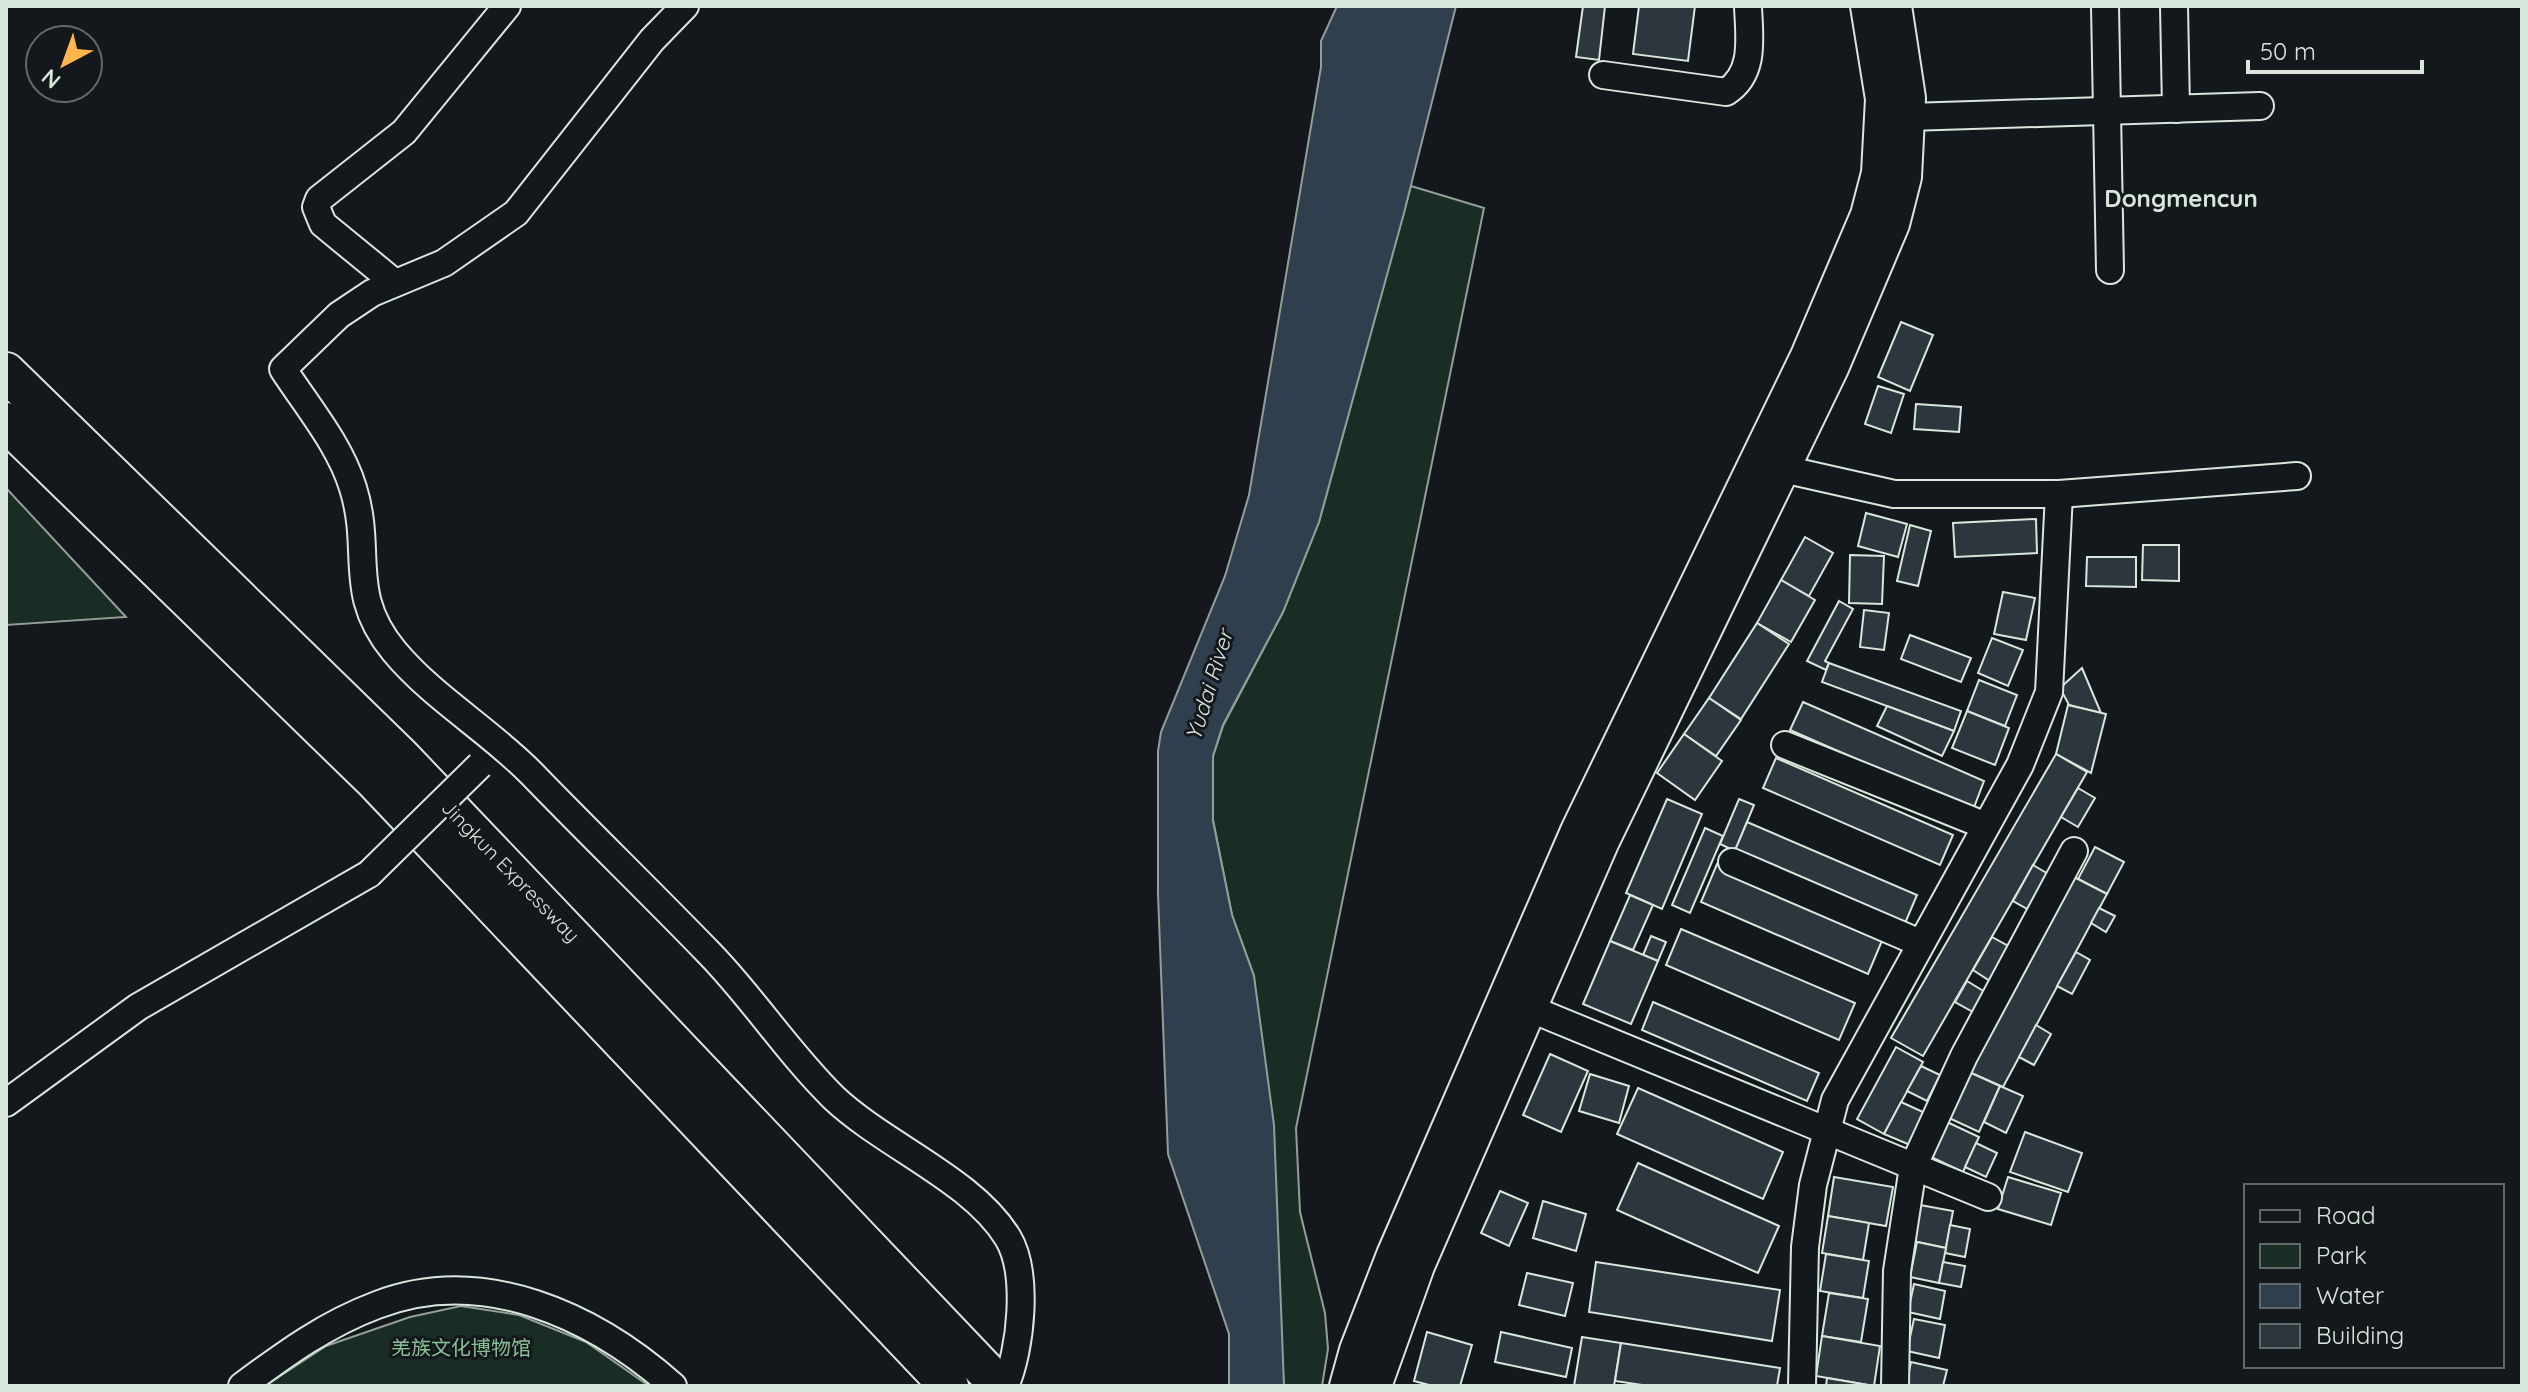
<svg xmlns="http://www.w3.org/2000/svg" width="2528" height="1392" font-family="Quicksand,'Noto Sans SC',sans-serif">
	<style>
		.green { fill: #1a2d24; stroke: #939e99; stroke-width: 2 }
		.water { fill: #2f3f4d; stroke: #939e99; stroke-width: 2 }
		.building { fill: #2c363c; stroke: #d8e6dc; stroke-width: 2 }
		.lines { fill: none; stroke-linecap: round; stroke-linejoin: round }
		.minor-casing { stroke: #d8e6dc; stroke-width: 30 }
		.major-casing { stroke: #d8e6dc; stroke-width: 36 }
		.highway-casing { stroke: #d8e6dc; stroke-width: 42 }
		.minor { stroke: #14181c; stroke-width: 26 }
		.major { stroke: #14181c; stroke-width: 32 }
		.highway { stroke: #14181c; stroke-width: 38 }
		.minor-bridge-casing { stroke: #d8e6dc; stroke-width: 30; stroke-linecap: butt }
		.minor-bridge { stroke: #14181c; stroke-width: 26 }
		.labels { text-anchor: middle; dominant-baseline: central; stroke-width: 6; stroke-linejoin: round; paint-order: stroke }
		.street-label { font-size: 20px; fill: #d8e6dc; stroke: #14181c }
		.park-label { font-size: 20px; fill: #8ac095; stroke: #14181c }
		.water-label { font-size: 22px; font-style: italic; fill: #d8e6dc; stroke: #14181c }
		.quarter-label { font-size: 24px; font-weight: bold; fill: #d8e6dc; stroke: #14181c }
	</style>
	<rect width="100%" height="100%" fill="#14181c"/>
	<g class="green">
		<polygon points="1411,186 1484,208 1296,1128 1300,1212 1325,1313 1328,1349 1322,1386 1284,1386 1254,976 1232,915 1213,820 1213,756 1223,726 1283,612 1319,522"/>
		<polygon points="6,488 126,617 6,625"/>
		<polygon points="461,1306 519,1315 586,1342 649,1386 265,1386 326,1346 410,1317"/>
	</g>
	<polygon class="water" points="1337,6 1456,6 1404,213 1319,522 1283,612 1223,725 1213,756 1213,821 1232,915 1254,976 1274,1125 1284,1386 1229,1386 1229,1334 1168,1154 1158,894 1158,751 1161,732 1225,576 1249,495 1321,67 1321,41"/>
	<g class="building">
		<polygon points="1583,6 1605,6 1599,60 1576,57"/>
		<polygon points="1639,6 1695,6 1688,61 1633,54"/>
		<polygon points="1901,322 1933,335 1910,391 1878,377"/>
		<polygon points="1878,386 1904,394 1891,433 1865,424"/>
		<polygon points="1916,404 1961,407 1959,432 1914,429"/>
		<polygon points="1866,513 1907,524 1898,557 1858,546"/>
		<polygon points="2036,519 2037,553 1955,557 1953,523"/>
		<polygon points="1910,525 1931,531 1918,586 1897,581"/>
		<polygon points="1805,537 1833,553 1809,596 1781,580"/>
		<polygon points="2143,545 2179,545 2179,581 2142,580"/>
		<polygon points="1850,555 1884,556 1882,604 1849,603"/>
		<polygon points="2087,557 2136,557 2136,587 2086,586"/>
		<polygon points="1781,580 1815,600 1791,642 1757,623"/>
		<polygon points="2003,592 2035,598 2026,640 1994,634"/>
		<polygon points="1839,601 1853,609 1825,661 1829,663 1826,670 1807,661"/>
		<polygon points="1864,610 1889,613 1884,650 1860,647"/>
		<polygon points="1757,623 1789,644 1741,719 1709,698"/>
		<polygon points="1910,635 1971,658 1961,682 1901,659"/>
		<polygon points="1992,638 2023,650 2008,686 1978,673"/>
		<polygon points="1829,663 1961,711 1954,731 1822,682"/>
		<polygon points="2082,668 2101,713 2069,705 2060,688"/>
		<polygon points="1979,680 2017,695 2005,726 1967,711"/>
		<polygon points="1709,698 1741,720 1716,756 1684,734"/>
		<polygon points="1803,702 1984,781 1973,810 1790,730"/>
		<polygon points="2068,705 2106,714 2091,773 2056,754"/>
		<polygon points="1887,706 1954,731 1942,756 1877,726"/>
		<polygon points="1967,711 2009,728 1995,765 1952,748"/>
		<polygon points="1684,734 1722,761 1695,800 1657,773"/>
		<polygon points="2056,754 2087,772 1923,1056 1891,1038"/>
		<polygon points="1776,758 1953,835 1940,865 1763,788"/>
		<polygon points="2078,788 2095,798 2078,827 2061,817"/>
		<polygon points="1667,799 1702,814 1662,909 1626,893"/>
		<polygon points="1739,799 1754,805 1735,851 1720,844"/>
		<polygon points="1747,822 1917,895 1903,928 1733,855"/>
		<polygon points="1705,828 1723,836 1690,913 1672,905"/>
		<polygon points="2095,847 2124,862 2107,894 2078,879"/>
		<polygon points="1717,864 1884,936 1868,974 1701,902"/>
		<polygon points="2033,865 2050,875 2029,910 2013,901"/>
		<polygon points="2074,877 2107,894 2003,1087 1969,1072"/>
		<polygon points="1630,895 1653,905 1633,950 1610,941"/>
		<polygon points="2099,908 2115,916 2106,932 2091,923"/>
		<polygon points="1681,929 1855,1003 1839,1040 1666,965"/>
		<polygon points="1651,936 1666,942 1658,961 1643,955"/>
		<polygon points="1992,937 2010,947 1990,981 1973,970"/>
		<polygon points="1610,941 1658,961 1631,1024 1583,1004"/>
		<polygon points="2076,952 2090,960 2072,994 2057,986"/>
		<polygon points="1967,981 1985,992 1973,1012 1955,1002"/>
		<polygon points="1653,1002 1819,1073 1807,1101 1642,1030"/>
		<polygon points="2036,1025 2051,1034 2034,1065 2019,1057"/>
		<polygon points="1896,1047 1923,1062 1884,1134 1857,1119"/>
		<polygon points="1550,1054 1588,1071 1561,1132 1523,1115"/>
		<polygon points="1921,1066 1940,1075 1927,1101 1907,1091"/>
		<polygon points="1969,1072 2000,1086 1979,1132 1949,1118"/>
		<polygon points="1590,1074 1629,1086 1619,1123 1579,1111"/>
		<polygon points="2000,1086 2023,1096 2006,1133 1984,1122"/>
		<polygon points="1638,1088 1783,1152 1763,1199 1617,1134"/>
		<polygon points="1901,1102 1923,1112 1910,1145 1884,1134"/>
		<polygon points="1947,1122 1979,1137 1963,1172 1931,1157"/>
		<polygon points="2025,1132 2082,1153 2068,1192 2010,1172"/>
		<polygon points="1976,1143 1997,1153 1986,1177 1965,1167"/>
		<polygon points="1638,1163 1779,1226 1758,1273 1617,1210"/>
		<polygon points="1834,1177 1893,1187 1886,1226 1828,1216"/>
		<polygon points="2008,1177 2061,1193 2051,1225 1998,1209"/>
		<polygon points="1500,1191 1528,1203 1509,1246 1481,1233"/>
		<polygon points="1543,1201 1586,1214 1576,1251 1533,1238"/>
		<polygon points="1920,1205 1953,1211 1946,1248 1913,1241"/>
		<polygon points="1828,1216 1869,1223 1863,1260 1822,1253"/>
		<polygon points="1950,1225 1970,1229 1965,1257 1945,1253"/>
		<polygon points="1917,1242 1946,1248 1939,1283 1910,1277"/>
		<polygon points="1826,1254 1869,1261 1863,1298 1820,1291"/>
		<polygon points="1596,1262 1780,1290 1772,1341 1589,1312"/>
		<polygon points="1943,1262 1965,1266 1961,1287 1939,1283"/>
		<polygon points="1527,1273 1573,1283 1565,1316 1519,1305"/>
		<polygon points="1914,1284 1945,1291 1940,1319 1908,1312"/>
		<polygon points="1829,1293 1868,1299 1861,1342 1822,1336"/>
		<polygon points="1914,1319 1945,1325 1939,1358 1907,1351"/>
		<polygon points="1427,1332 1472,1345 1460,1386 1433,1386 1414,1381"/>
		<polygon points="1501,1332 1572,1348 1566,1377 1495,1362"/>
		<polygon points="1822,1336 1880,1346 1874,1386 1816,1376"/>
		<polygon points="1582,1337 1621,1343 1614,1386 1574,1386"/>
		<polygon points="1621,1343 1780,1368 1777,1386 1649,1386 1615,1381"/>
		<polygon points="1911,1362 1947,1370 1943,1386 1906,1386"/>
		<polygon points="1827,1378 1874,1386 1876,1386 1826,1386"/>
	</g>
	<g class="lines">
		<defs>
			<g id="minor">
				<path d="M685,6L652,40L516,213L444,263L372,293L339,315L283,369C307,406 340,445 353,488C373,552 346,593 394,651C433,698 489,730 532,774C590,834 651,893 709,953C753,998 788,1053 834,1098C885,1146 973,1180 1008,1238C1029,1273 1021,1350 1005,1386"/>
				<polyline points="2105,6 2110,270"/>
				<polyline points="2174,6 2176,109"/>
				<path d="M1603,75L1726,92C1756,73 1749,36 1748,6"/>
				<polyline points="1909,117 2260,106"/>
				<polyline points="395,283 323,224 316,207 319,199 404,132 507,6"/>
				<polyline points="1783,469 1894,494 2059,494 2297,476"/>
				<polyline points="1785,745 1986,826"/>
				<polyline points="1732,862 1920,943"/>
				<polyline points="1531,1009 1988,1197"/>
				<polyline points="6,1103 138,1007 369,874"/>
				<path d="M242,1386C285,1354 326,1324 377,1305C483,1264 594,1316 673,1386"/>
				<polyline points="1802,1386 1805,1247 1813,1185 1835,1100 2020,765 2049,692 2059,494"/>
				<polyline points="1895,1386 1897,1271 1913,1167 1964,1056 2074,851"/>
			</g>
			<g id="major">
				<polyline points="1346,1386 1356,1350 1393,1255 1577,831 1807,356 1867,215 1878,173 1882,99 1867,6"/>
				<polyline points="1375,1386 1418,1266 1602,843 1832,368 1893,224 1905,177 1909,98 1895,6"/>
			</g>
			<g id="highway">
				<polyline points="6,372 400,756 1000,1386"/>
				<polyline points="6,422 375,781 949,1386"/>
			</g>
		</defs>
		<use href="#minor" class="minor-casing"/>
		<use href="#major" class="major-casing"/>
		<use href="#highway" class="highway-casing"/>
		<use href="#minor" class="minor"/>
		<use href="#major" class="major"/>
		<use href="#highway" class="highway"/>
		<defs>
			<polyline id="minor-bridge" points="369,874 480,765"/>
		</defs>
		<use href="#minor-bridge" class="minor-bridge-casing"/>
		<use href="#minor-bridge" class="minor-bridge"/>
	</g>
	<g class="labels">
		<g class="street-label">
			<text transform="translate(511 871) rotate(46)">Jingkun Expressway</text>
		</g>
		<g class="park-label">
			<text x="461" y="1347">羌族文化博物馆</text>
		</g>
		<g class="water-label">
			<text transform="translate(1209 685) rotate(-73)">Yudai River</text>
		</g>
		<g class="quarter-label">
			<text x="2181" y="198">Dongmencun</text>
		</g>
	</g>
	<rect width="2528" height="1392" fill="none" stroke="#d8e6dc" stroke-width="16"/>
	<rect x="2244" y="1184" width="260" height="184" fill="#14181c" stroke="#626a69" stroke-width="2"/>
	<rect x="2260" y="1210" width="40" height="12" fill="#14181c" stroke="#626a69" stroke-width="2"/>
	<text x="2316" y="1224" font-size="24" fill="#d8e6dc">Road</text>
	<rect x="2260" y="1244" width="40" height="24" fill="#1a2d24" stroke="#626a69" stroke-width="2"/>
	<text x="2316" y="1264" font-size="24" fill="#d8e6dc">Park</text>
	<rect x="2260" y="1284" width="40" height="24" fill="#2f3f4d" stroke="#626a69" stroke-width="2"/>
	<text x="2316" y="1304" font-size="24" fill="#d8e6dc">Water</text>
	<rect x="2260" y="1324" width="40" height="24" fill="#2c363c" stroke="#626a69" stroke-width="2"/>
	<text x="2316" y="1344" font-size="24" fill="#d8e6dc">Building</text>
	<g transform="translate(64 64) rotate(221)"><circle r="38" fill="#14181c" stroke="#626a69" stroke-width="2"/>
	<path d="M0-6L14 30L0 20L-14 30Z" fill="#ffb74d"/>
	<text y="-12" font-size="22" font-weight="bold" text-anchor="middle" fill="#d8e6dc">N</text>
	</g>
	<path d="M2248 60v12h174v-12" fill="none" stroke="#d8e6dc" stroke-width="4"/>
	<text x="2260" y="60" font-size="24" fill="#d8e6dc" stroke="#14181c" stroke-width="6" paint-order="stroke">50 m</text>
</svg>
